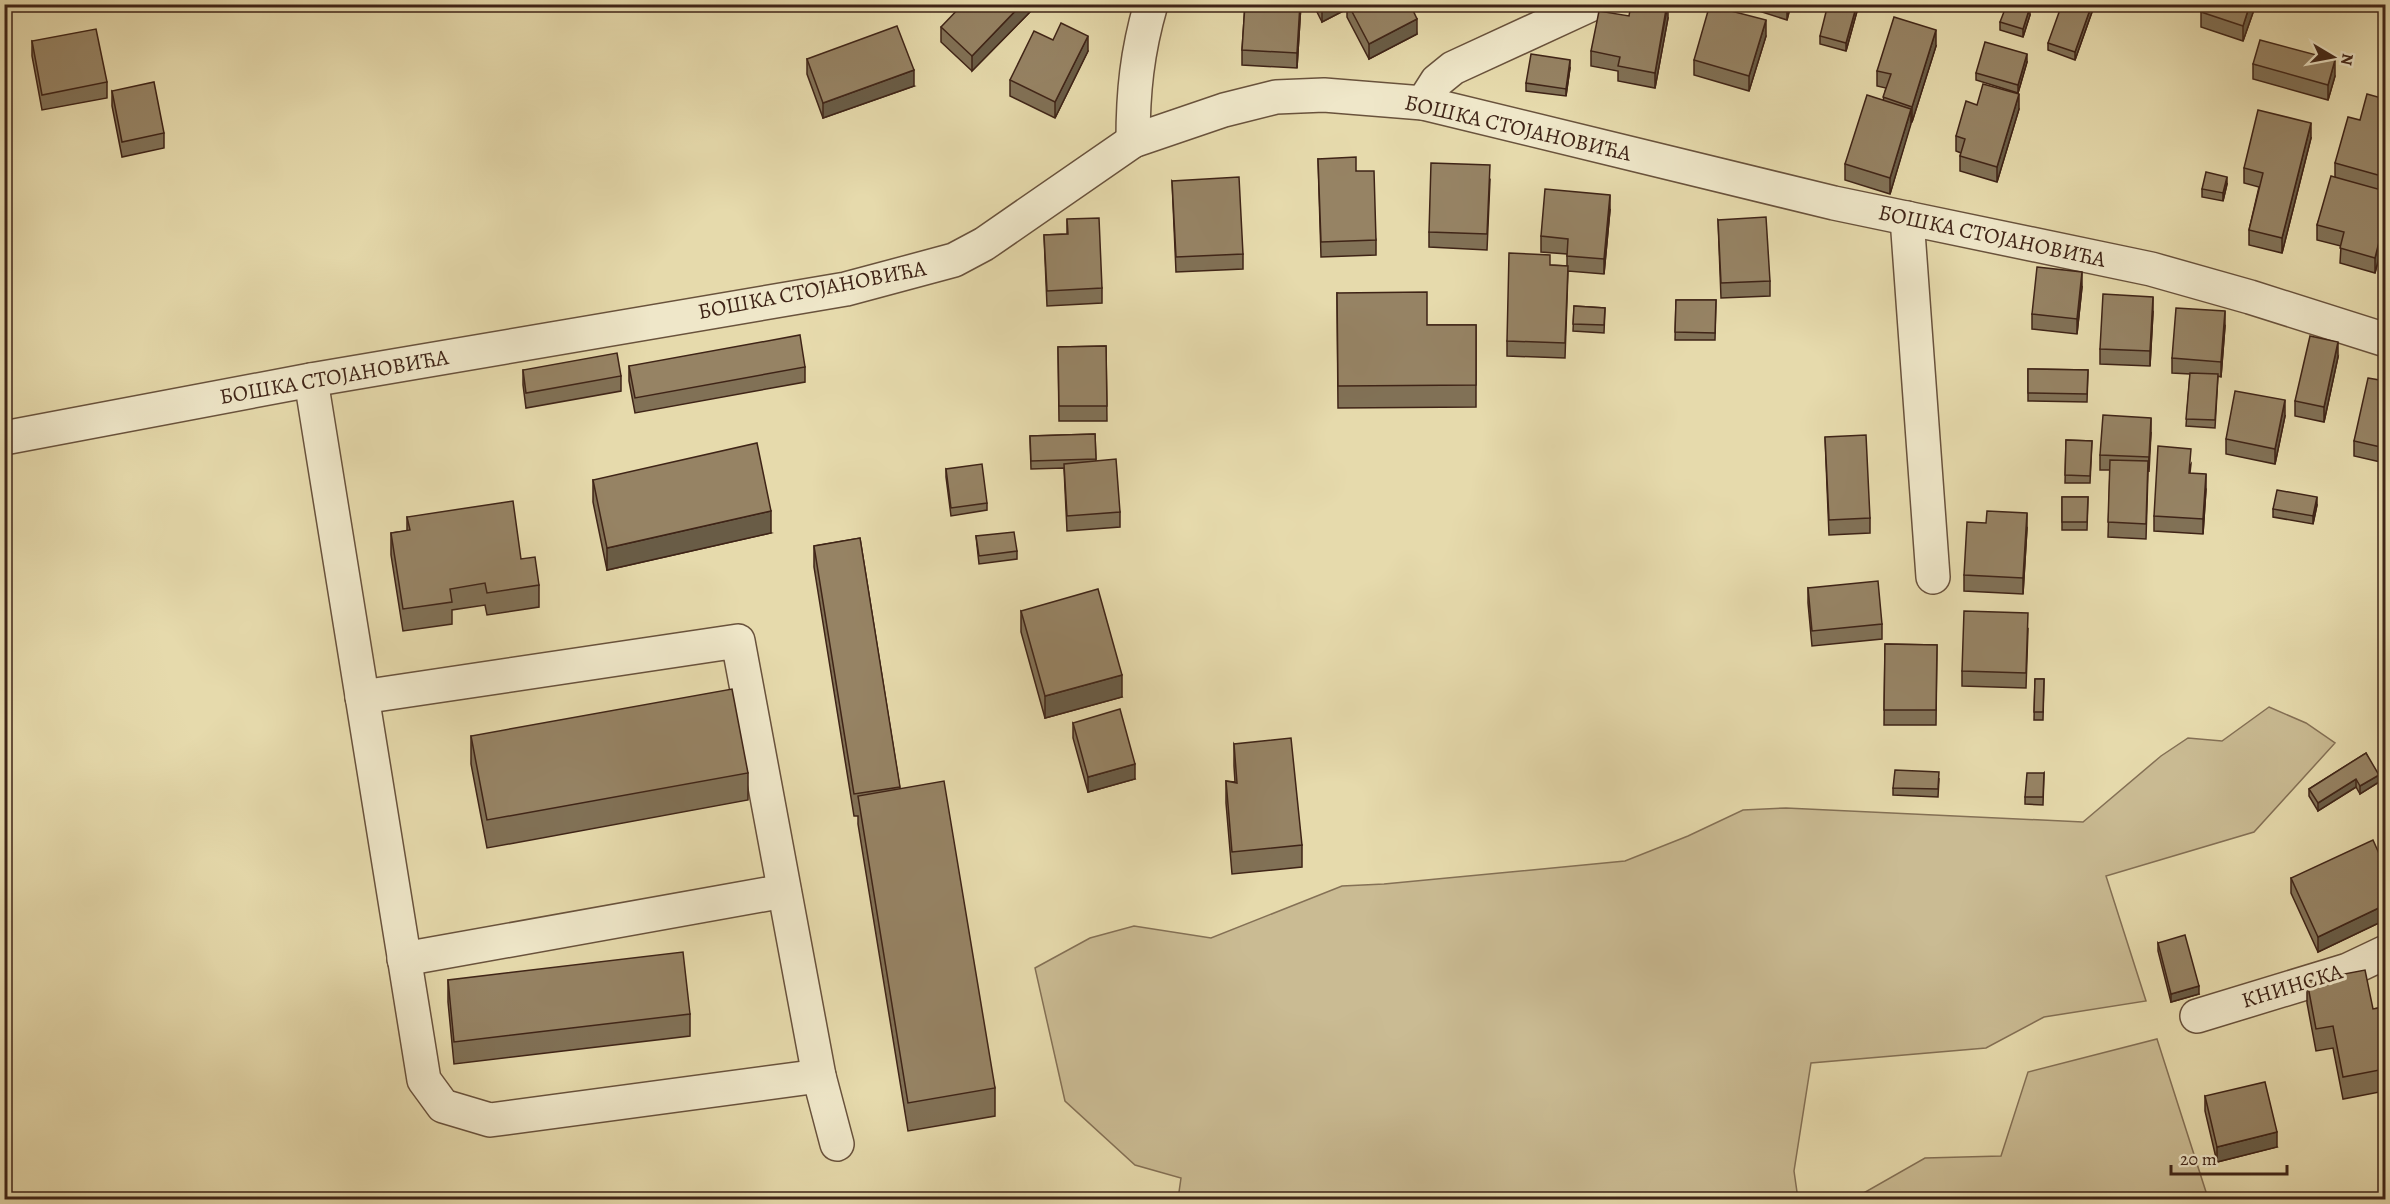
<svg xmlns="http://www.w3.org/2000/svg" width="2390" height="1204" font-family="Alegreya,serif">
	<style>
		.green { fill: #cabb93; stroke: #847055; stroke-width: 1.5 }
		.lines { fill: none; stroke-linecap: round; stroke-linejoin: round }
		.minor-casing { stroke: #69523c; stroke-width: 36 }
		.minor { stroke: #efe7c9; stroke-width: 33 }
		.wall { fill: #817156; stroke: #3f2417; stroke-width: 1.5 }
		.shaded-wall { fill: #695c46; stroke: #3f2417; stroke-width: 1.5 }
		.building { fill: #968364; stroke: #3f2417; stroke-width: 1.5 }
		.labels { text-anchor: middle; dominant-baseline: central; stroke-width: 6; stroke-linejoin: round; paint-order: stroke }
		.street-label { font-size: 22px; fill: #3f2417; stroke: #efe7c9 }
	</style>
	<rect width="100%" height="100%" fill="#e6daac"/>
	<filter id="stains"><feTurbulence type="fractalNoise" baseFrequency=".00333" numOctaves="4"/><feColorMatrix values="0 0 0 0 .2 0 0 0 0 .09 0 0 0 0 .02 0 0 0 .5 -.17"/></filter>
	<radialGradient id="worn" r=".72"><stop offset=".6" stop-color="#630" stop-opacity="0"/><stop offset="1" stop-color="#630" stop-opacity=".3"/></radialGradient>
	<g class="green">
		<polygon points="2269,707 2306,723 2335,743 2254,832 2106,876 2146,1001 2044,1017 1986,1048 1811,1063 1794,1171 1798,1199 1178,1199 1181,1178 1135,1165 1065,1101 1035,968 1090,938 1134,926 1211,938 1342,886 1384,884 1625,861 1688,836 1743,810 1786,808 2083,822 2161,756 2188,738 2222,741"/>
		<polygon points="2157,1039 2207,1195 2226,1199 1853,1199 1925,1158 2001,1156 2028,1072"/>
	</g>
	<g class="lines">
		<defs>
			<g id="minor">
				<polyline points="1423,103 1437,81 1453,68 1592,4"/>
				<path d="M1133,141C1133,92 1137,52 1151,4"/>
				<polyline points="1907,218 1933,577"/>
				<polyline points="311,380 424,1080 443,1106 490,1120 819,1076"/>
				<polyline points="4,438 311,380 846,289 954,260 984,244 1133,141 1224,110 1276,97 1324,95 1423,103 1834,203 2151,269 2250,297 2386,340"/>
				<polyline points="362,697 738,641 819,1076 837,1144"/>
				<polyline points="404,959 784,891"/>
				<polyline points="2197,1016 2348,970 2386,952"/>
			</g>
		</defs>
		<use href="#minor" class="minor-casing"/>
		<use href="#minor" class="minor"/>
	</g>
	<g class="wall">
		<polygon points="1030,4 1030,12 972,71 941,42 941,27"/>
		<polygon points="1245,4 1301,4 1297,68 1242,65 1242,50"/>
		<polygon points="1313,4 1410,4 1417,34 1369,59 1347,17 1347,9 1322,22"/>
		<polygon points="1743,4 1791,4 1787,20 1743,6"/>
		<polygon points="1859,4 1846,51 1820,44 1820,36"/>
		<polygon points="2093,4 2093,9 2075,60 2048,50 2048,43"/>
		<polygon points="2125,4 2145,4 2143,11"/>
		<polygon points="2204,4 2256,4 2243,41 2201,27 2201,12"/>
		<polygon points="1733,11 1766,36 1749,91 1694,75 1694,60"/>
		<polygon points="2030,15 2023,37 2000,30 2000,22"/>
		<polygon points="1629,16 1668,18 1655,88 1618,81 1618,71 1591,66 1591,51"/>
		<polygon points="1053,40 1088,51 1055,118 1010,96 1010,80"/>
		<polygon points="32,41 107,82 107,98 42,110 32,56"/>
		<polygon points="1936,46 1912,122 1911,122 1890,194 1845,180 1845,164 1883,101 1886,88 1877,86 1877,71"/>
		<polygon points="807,59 914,86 823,118 807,74"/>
		<polygon points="2027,62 2018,93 1976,80 1976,73"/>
		<polygon points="2253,64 2335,76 2328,100 2253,79"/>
		<polygon points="1570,68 1566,96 1526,91 1526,83"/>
		<polygon points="112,91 164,133 164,148 122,157 112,106"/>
		<polygon points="2385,99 2385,234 2375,273 2340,263 2341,246 2317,240 2317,225 2335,178 2335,163 2360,120"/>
		<polygon points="1977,105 2019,109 1997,182 1960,171 1960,156 1961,153 1956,151 1956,136"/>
		<polygon points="2311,138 2282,253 2249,245 2249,230 2259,187 2244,183 2244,168"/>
		<polygon points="1318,159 1356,171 1376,240 1376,255 1321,257"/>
		<polygon points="1490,180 1487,250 1429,247 1429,232"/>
		<polygon points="1172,181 1243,254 1243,269 1176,272"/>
		<polygon points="2227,184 2223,201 2202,197 2202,189"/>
		<polygon points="1610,210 1604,274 1568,271 1565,358 1507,356 1507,341 1550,265 1567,266 1567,254 1541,252 1541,236"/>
		<polygon points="1067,219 1102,288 1102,303 1047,306 1044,235 1067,234"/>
		<polygon points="1718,220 1770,281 1770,296 1721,298"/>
		<polygon points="2082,287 2077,334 2032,329 2032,314"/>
		<polygon points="1337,293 1427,325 1476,325 1476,407 1338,408"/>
		<polygon points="1676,300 1716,300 1715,340 1675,340"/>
		<polygon points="1574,306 1605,308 1604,333 1573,331"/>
		<polygon points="2153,312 2150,366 2100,364 2100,349"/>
		<polygon points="2225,326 2221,377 2218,376 2215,428 2186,426 2190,374 2172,373 2172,358"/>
		<polygon points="1106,346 1107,421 1059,421 1058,347"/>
		<polygon points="2338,357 2324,422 2295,416 2295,401"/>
		<polygon points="629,366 805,367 805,382 635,413 629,381"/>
		<polygon points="2028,369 2088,370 2087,402 2028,401"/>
		<polygon points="523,370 621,376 621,391 526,408 523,385"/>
		<polygon points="2385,381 2385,463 2354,456 2354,441"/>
		<polygon points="2285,416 2275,464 2226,454 2226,439"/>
		<polygon points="2151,433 2148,472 2146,539 2108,537 2110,470 2100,470 2100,455"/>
		<polygon points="1095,434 1096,461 1120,512 1120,527 1067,531 1064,468 1031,469 1030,436"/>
		<polygon points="1825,437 1870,518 1870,533 1829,535"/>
		<polygon points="2066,440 2092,441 2090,483 2065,483"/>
		<polygon points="2191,464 2190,473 2206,489 2203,534 2154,531 2154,516"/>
		<polygon points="946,469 987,503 987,510 951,516 946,477"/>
		<polygon points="593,480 771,533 607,570 593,502"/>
		<polygon points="2062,497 2088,497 2087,530 2062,530"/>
		<polygon points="2317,505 2313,524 2273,517 2273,509"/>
		<polygon points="407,517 521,559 539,585 539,607 487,615 485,605 452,610 452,624 403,631 391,555 391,533 407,531"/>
		<polygon points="2027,528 2023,594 1964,591 1964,575"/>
		<polygon points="976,536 1017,551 1017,559 979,564"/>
		<polygon points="860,538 900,789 995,1088 995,1116 908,1131 858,824 858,816 854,816 814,567 814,546"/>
		<polygon points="1808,588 1882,624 1882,639 1812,646 1808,603"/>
		<polygon points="1021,611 1122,697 1045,718 1021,632"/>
		<polygon points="2028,629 2026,688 1962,686 1962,671"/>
		<polygon points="1885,644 1937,645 1936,725 1884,725"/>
		<polygon points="2035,679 2044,679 2043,720 2034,720"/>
		<polygon points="1073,723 1135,779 1088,792 1073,738"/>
		<polygon points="471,736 748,773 748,800 487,848 471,764"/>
		<polygon points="1234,744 1302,845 1302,867 1232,874 1226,803 1226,781 1235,782 1234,766"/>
		<polygon points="2366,753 2379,782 2360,794 2356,787 2318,811 2309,796 2309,789"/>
		<polygon points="2044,773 2043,805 2025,804 2025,797"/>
		<polygon points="1939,779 1938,797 1893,795 1893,788"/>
		<polygon points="2385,867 2385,920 2318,952 2291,893 2291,878"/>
		<polygon points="2158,943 2199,994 2171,1002 2158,951"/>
		<polygon points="448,980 690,1014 690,1036 454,1064 448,1002"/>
		<polygon points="2307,981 2373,1009 2385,1007 2385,1091 2343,1099 2333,1048 2316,1051 2307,1003"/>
		<polygon points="2205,1096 2277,1147 2217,1162 2205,1111"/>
	</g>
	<g class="shaded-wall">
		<polygon points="93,4 114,4 93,9"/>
		<polygon points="1022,4 1030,4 1030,12 972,71 972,56"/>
		<polygon points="1300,4 1301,4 1297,68 1297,53"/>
		<polygon points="1327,4 1347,4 1347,9 1322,22 1322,7"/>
		<polygon points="1668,4 1668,18 1655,88 1655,73"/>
		<polygon points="1787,4 1791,4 1787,20"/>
		<polygon points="1857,4 1859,4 1846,51 1846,43"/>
		<polygon points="2092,4 2093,4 2093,9 2075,60 2075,52"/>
		<polygon points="2250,4 2256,4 2243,41 2243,26"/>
		<polygon points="2030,7 2030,15 2023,37 2023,29"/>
		<polygon points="1417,19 1417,34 1369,59 1369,44"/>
		<polygon points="1766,20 1766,36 1749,91 1749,76"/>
		<polygon points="1936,30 1936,46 1912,122 1912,107"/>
		<polygon points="1088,36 1088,51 1055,118 1055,102"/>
		<polygon points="2027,54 2027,62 2018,93 2018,85"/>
		<polygon points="1570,60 1570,68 1566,96 1566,89"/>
		<polygon points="2335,60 2335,76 2328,100 2328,85"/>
		<polygon points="914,70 914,86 823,118 823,103"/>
		<polygon points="2019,94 2019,109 1997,182 1997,167"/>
		<polygon points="1911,109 1911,124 1890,194 1890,178"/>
		<polygon points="2311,123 2311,138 2282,253 2282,238"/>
		<polygon points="2227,177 2227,184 2223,201 2223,193"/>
		<polygon points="1610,195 1610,210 1604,274 1604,259"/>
		<polygon points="2385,218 2385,234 2375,273 2375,258"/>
		<polygon points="2082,272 2082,287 2077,334 2077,319"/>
		<polygon points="2153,297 2153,312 2150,366 2150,351"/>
		<polygon points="2225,311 2225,326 2221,377 2221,362"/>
		<polygon points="2338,342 2338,357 2324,422 2324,407"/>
		<polygon points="2285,400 2285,416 2275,464 2275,449"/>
		<polygon points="2151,418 2151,433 2149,472 2149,457"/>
		<polygon points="2206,474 2206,489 2203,534 2203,519"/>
		<polygon points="2317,497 2317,505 2313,524 2313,516"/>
		<polygon points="771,511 771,533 607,570 607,548"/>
		<polygon points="2027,513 2027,528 2023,594 2023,578"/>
		<polygon points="1122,675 1122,697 1045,718 1045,696"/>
		<polygon points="1135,764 1135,779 1088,792 1088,777"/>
		<polygon points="2379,775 2379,782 2360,794 2360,786"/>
		<polygon points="2356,779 2356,787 2318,811 2318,803"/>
		<polygon points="2385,905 2385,920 2318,952 2318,937"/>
		<polygon points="2199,986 2199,994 2171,1002 2171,994"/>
		<polygon points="2277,1132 2277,1147 2217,1162 2217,1147"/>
	</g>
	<g class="building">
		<polygon points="963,4 1022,4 972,56 941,27"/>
		<polygon points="1245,4 1300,4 1297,53 1242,50"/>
		<polygon points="1348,4 1410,4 1417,19 1369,44"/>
		<polygon points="1631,4 1667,4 1655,73 1618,66 1620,57 1591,51 1599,11 1629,16"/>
		<polygon points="1710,4 1733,5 1731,11 1766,20 1749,76 1694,60"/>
		<polygon points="1828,4 1857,4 1846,43 1820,36"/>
		<polygon points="2007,4 2022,4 2030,7 2023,29 2000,22"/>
		<polygon points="2062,4 2092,4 2075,52 2048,43"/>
		<polygon points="2204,4 2250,4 2243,26 2201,12"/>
		<polygon points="1894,17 1936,30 1912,107 1883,97 1891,74 1877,71"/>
		<polygon points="1061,23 1088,36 1055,102 1010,80 1034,31 1053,40"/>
		<polygon points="897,26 914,70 823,103 807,59"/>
		<polygon points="96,29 107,82 42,95 32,41"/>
		<polygon points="2260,40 2335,60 2328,85 2253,64"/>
		<polygon points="1985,42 2027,54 2018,85 1976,73"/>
		<polygon points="1531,54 1570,60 1566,89 1526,83"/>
		<polygon points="154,82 164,133 122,142 112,91"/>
		<polygon points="1983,84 2019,94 1997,167 1960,156 1965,139 1956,136 1966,101 1977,105"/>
		<polygon points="2367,94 2385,99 2385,177 2335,163 2348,117 2360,120"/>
		<polygon points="1867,95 1911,109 1890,178 1845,164"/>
		<polygon points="2258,110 2311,123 2282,238 2249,230 2263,173 2244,168"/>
		<polygon points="1356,157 1356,171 1374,171 1376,240 1321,242 1318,159"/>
		<polygon points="1431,163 1490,165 1487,234 1429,232"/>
		<polygon points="2206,172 2227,177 2223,193 2202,189"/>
		<polygon points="2331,176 2385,191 2385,218 2375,258 2340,248 2344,232 2317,225"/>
		<polygon points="1239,177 1243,254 1176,257 1172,181"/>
		<polygon points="1545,189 1610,195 1604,259 1567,256 1568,239 1541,236"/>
		<polygon points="1766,217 1770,281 1721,283 1718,220"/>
		<polygon points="1099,218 1102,288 1047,291 1044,235 1068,234 1067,219"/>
		<polygon points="1509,253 1550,255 1550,265 1568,266 1565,343 1507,341"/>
		<polygon points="2037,267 2082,272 2077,319 2032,314"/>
		<polygon points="1427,292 1427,325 1476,325 1476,385 1338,386 1337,293"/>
		<polygon points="2103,294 2153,297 2150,351 2100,349"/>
		<polygon points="1676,300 1716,300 1715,333 1675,332"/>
		<polygon points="1574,306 1605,308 1604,325 1573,324"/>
		<polygon points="2176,308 2225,311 2221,362 2172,358"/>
		<polygon points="800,335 805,367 635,398 629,366"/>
		<polygon points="2310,336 2338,342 2324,407 2295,401"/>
		<polygon points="1106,346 1107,406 1059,406 1058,347"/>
		<polygon points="617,353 621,376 526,393 523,370"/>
		<polygon points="2028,369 2088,370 2087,394 2028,393"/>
		<polygon points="2190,373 2218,374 2215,420 2186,419"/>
		<polygon points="2368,378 2385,381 2385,448 2354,441"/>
		<polygon points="2235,391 2285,400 2275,449 2226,439"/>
		<polygon points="2103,415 2151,418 2149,457 2100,455"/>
		<polygon points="1095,434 1096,459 1031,461 1030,436"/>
		<polygon points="1866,435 1870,518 1829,520 1825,437"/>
		<polygon points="2066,440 2092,441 2090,476 2065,475"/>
		<polygon points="757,443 771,511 607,548 593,480"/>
		<polygon points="2158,446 2191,449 2189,473 2206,474 2203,519 2154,516"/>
		<polygon points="1116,459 1120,512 1067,516 1064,464"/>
		<polygon points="2110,460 2148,461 2146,524 2108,522"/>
		<polygon points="982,464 987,503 951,508 946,469"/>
		<polygon points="2277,490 2317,497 2313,516 2273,509"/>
		<polygon points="2062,497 2088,497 2087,522 2062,522"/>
		<polygon points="513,501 521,559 535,557 539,585 487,593 485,583 450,589 452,602 403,609 391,533 410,530 407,517"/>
		<polygon points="1987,511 2027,513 2023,578 1964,575 1967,522 1986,523"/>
		<polygon points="1014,532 1017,551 979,556 976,536"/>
		<polygon points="860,538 900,787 854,794 814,546"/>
		<polygon points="1878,581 1882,624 1812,631 1808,588"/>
		<polygon points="1098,589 1122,675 1045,696 1021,611"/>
		<polygon points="1964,611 2028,613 2026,673 1962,671"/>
		<polygon points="1885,644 1937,645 1936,710 1884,710"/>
		<polygon points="2035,679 2044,679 2043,712 2034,712"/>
		<polygon points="732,689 748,773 487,820 471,736"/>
		<polygon points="1120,709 1135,764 1088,777 1073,723"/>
		<polygon points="1291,738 1302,845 1232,852 1226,781 1237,783 1234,744"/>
		<polygon points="2366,753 2379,775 2360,786 2356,779 2318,803 2309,789"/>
		<polygon points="1895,770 1939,772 1938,789 1893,788"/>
		<polygon points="2027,773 2044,773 2043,797 2025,797"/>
		<polygon points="944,781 995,1088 908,1103 858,796"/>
		<polygon points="2373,840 2385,867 2385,905 2318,937 2291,878"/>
		<polygon points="2185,935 2199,986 2171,994 2158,943"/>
		<polygon points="683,952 690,1014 454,1042 448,980"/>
		<polygon points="2365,970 2373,1009 2385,1007 2385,1069 2343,1077 2333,1026 2316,1029 2307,981"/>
		<polygon points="2265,1082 2277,1132 2217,1147 2205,1096"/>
	</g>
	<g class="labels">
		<g class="street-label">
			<text transform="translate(1518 128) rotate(13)">БОШКА СТОЈАНОВИЋА</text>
			<text transform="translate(1992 236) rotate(12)">БОШКА СТОЈАНОВИЋА</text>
			<text transform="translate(812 290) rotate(-11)">БОШКА СТОЈАНОВИЋА</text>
			<text transform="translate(334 377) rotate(-10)">БОШКА СТОЈАНОВИЋА</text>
			<text transform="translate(2292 986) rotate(-17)">КНИНСКА</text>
		</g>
	</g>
	<rect width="2390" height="1204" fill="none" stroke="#e6daac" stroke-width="24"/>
	<rect x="6" y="6" width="2378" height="1192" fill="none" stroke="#3f2417" stroke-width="3"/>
	<rect x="12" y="12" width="2366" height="1180" fill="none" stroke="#3f2417" stroke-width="1.5"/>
	<g transform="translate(2333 57) rotate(100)" stroke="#efe7c9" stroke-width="4.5" paint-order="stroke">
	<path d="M0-4.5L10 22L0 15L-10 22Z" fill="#3f2417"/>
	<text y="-9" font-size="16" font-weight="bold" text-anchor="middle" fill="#3f2417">N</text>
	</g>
	<path d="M2171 1165v9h116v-9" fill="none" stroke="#3f2417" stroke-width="3"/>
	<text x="2180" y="1165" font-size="18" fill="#3f2417" stroke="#efe7c9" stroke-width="4.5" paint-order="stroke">20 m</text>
	<rect width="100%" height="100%" filter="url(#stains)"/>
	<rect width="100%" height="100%" fill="url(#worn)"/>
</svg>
